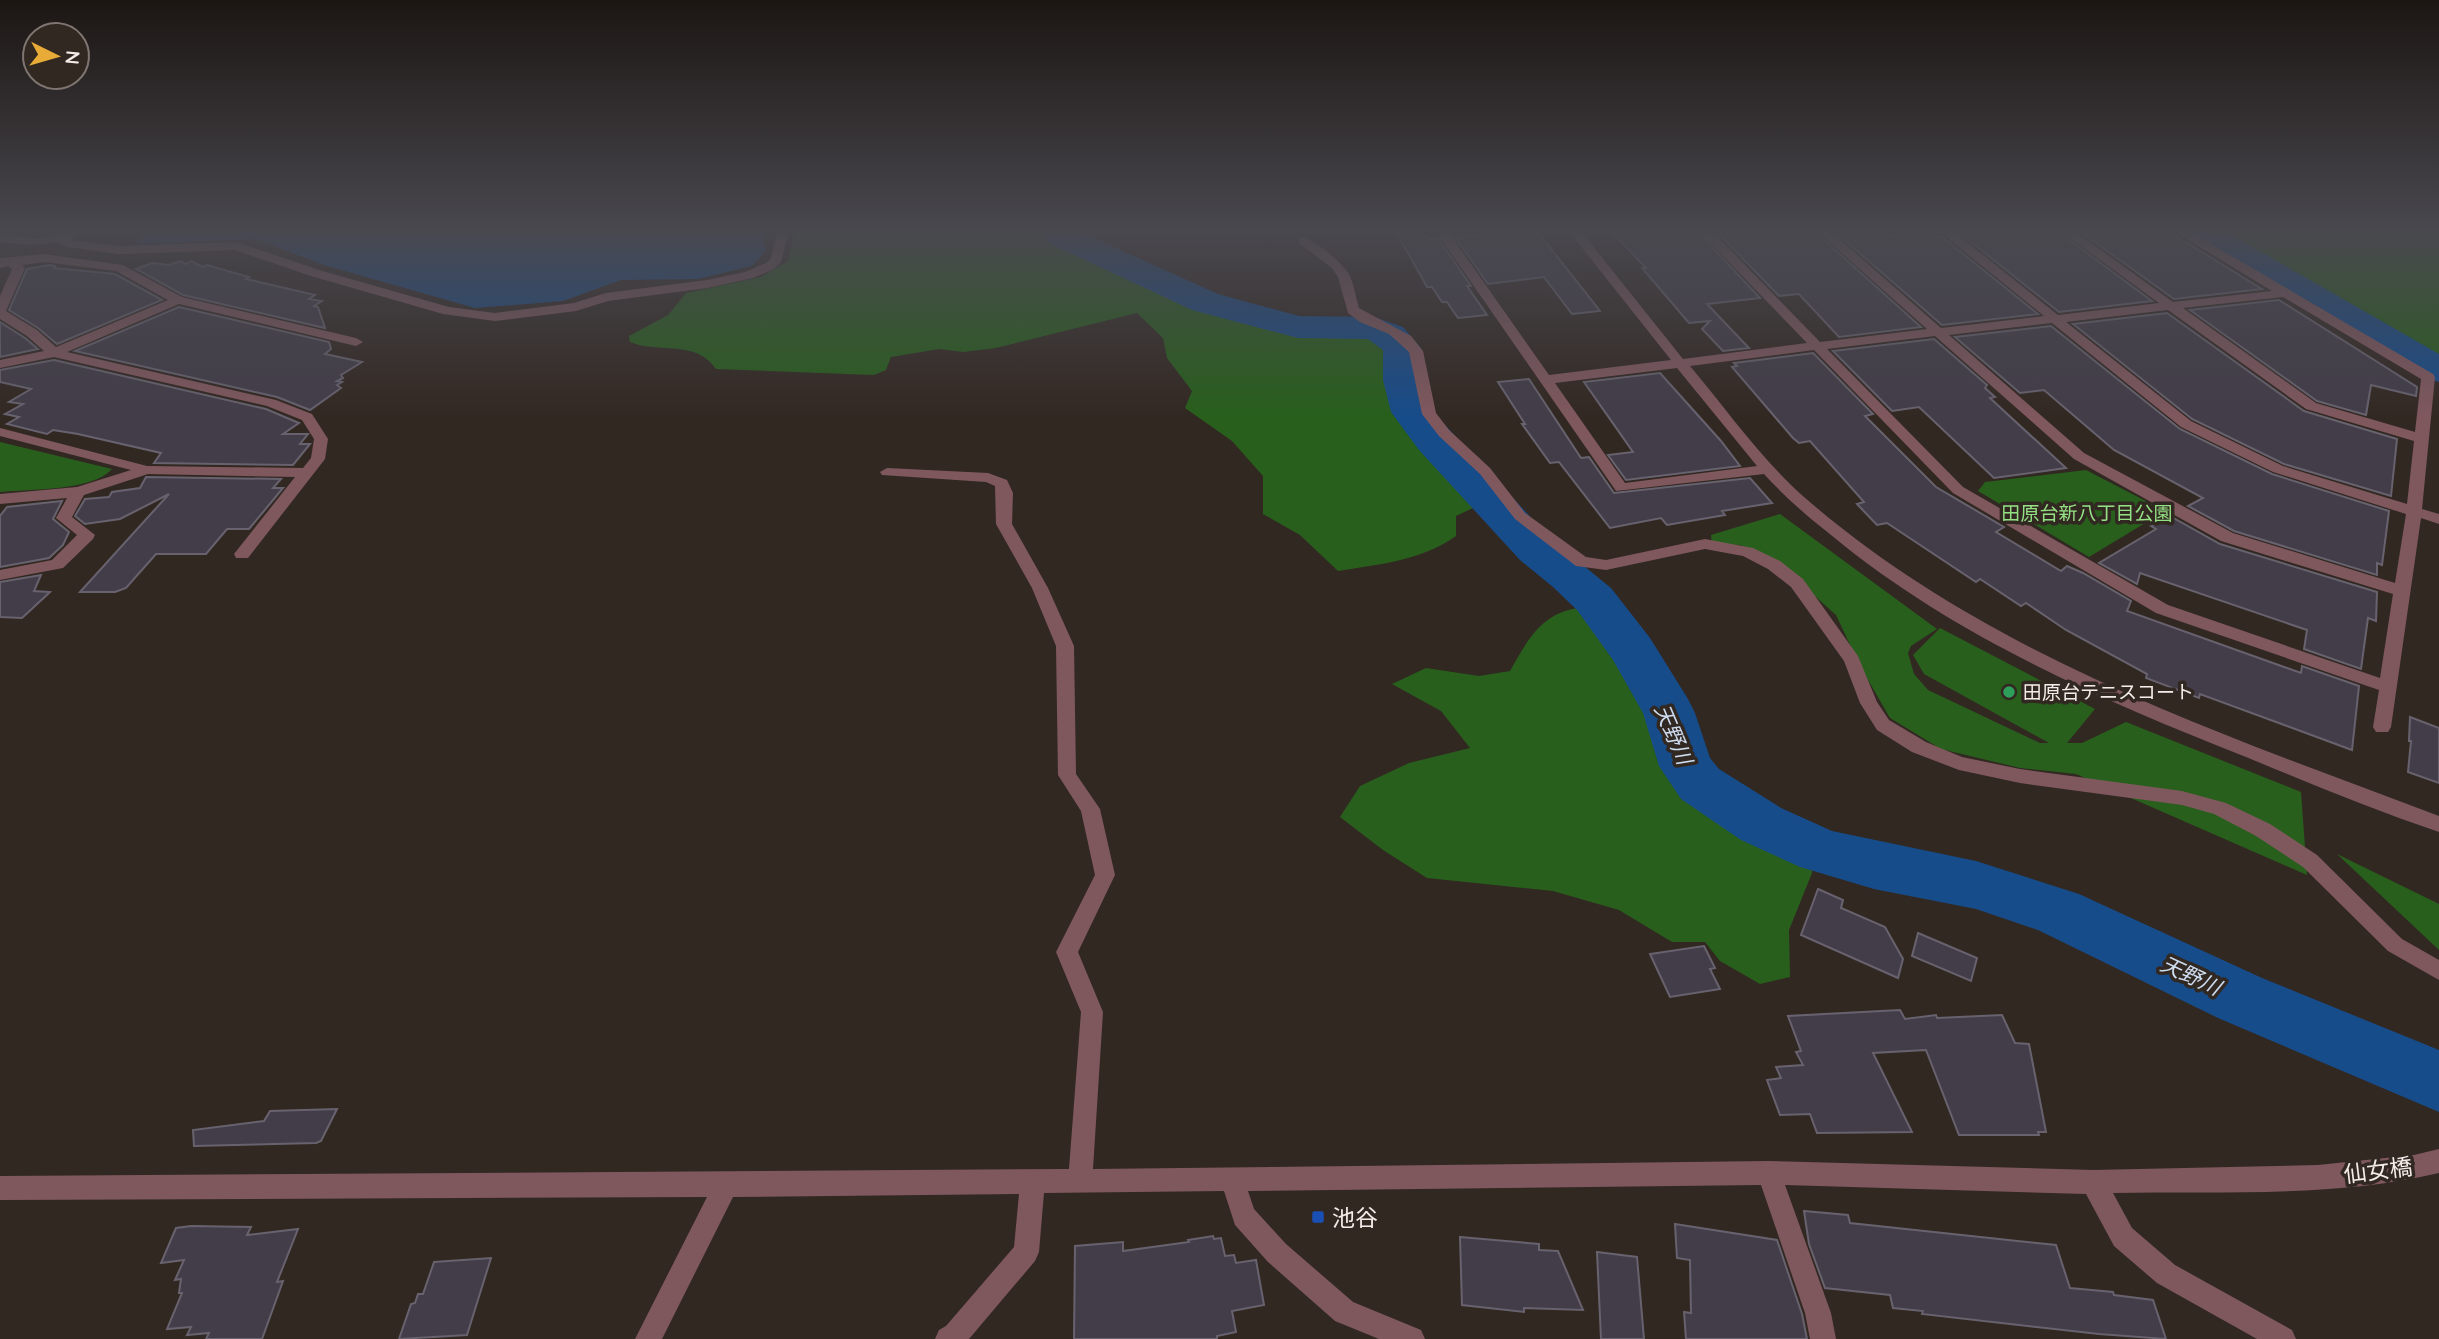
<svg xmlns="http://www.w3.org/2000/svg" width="2439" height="1339" font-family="Quicksand,'Noto Sans JP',sans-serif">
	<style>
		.green { fill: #285f1c }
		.water { fill: #174c8a }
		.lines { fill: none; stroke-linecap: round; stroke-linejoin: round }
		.river { fill: #174c8a; fill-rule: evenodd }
		.building { fill: #423d48; stroke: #67626e; stroke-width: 2 }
		.minor { fill: #7f585e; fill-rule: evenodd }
		.leisure-dot { fill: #2e9e5b; stroke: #322822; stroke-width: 2.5 }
		.transit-dot { fill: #1a4fb4; stroke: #322822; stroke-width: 2.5 }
		.labels { text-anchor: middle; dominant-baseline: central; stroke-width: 7; stroke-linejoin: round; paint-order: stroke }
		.park-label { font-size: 19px; fill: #94e184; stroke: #322822 }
		.poi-label { font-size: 19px; fill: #f3ece8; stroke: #322822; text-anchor: start }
		.water-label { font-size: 21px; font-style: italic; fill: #cedcef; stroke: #322822 }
		.near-street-label { font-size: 23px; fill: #f3ece8; stroke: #322822 }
		.near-poi-label { font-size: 23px; fill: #f3ece8; stroke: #322822; text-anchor: start }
	</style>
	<rect width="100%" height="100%" fill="#322822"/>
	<g class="green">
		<path d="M795,230H1062L1107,253L1154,283L1163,293L1213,312L1268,326L1314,335L1362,330L1388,338L1405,417L1419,430L1437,458L1462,482L1473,508L1456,516V536C1420,561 1381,564 1338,571L1300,535L1263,514V476L1232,441L1185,408L1192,391L1167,358L1163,338L1137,313L996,348L963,352L939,349L891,357L886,370L874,375L716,369C696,339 659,354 630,342L629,336L668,315L686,293L761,277L788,261Z"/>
		<polygon points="2206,230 2439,230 2439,363"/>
		<path d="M0,442L112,469C93,491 30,489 0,492Z"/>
		<polygon points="2086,470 2165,511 2089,557 1978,491 1985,482"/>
		<polygon points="1780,514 1937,629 1911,646 1908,653 1914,674 1928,690 2040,743 2049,743 1924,674 1913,655 1940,628 2095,709 2067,743 2082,743 2126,722 2301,792 2307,875 2076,774 2020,768 1941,749 1890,718 1860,666 1836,615 1778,563 1740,545 1712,544 1711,535"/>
		<path d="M1587,607L1632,624L1664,668L1694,746L1713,784L1811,840L1812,873L1789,930L1790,977L1760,984L1720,961L1705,942H1672L1619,910L1553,891L1427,878L1383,850L1340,817L1360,786L1409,763L1470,748L1441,711L1392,684L1426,668L1479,676L1510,671C1530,636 1543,610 1587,607Z"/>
		<polygon points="2337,854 2439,904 2439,950"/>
	</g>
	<polygon class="water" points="149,230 761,230 766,251 752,266 698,279 621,280 563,301 475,308 324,265 256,239 136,244"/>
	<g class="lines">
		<g class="river">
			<polygon points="1038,230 1076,230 1218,294 1299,316 1374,317 1403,327 1421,348 1423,380 1431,410 1552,540 1611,588 1650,638 1688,699 1695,713 1710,758 1719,769 1781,808 1832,831 1976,861 2079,894 2262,978 2439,1050 2439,1112 2218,1018 2038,930 1976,909 1874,889 1800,867 1741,840 1681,799 1659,766 1643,713 1613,660 1577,610 1553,587 1520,560 1419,450 1391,412 1383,380 1383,350 1368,339 1298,338 1192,310 1051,244"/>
			<polygon points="2181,230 2223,230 2439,354 2439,382 2425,378 2186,237"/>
		</g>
	</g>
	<g class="building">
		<polygon points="1395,230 1421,230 1427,239 1438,238 1471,286 1467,286 1487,315 1458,318 1447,302 1442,302 1432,287 1427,287"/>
		<polygon points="1610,230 1696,230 1760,298 1707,304 1749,348 1723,351 1702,329 1710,321 1689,323 1642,268 1646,268"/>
		<polygon points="1715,230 1813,230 1921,327 1839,337 1799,294 1779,296"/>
		<polygon points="1833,230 1882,230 1888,236 1930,232 1937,237 1941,236 2038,314 1942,325"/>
		<polygon points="1987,230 2056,230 2152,301 2059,312 1961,234"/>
		<polygon points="2078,230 2166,230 2262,289 2174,299"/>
		<polygon points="1537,231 1600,311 1572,314 1544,277 1488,284 1455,237"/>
		<polygon points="180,261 186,264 191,261 203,267 207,265 249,277 246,279 315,295 309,299 322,301 314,306 318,307 325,328 183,295 136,269 152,263 169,265"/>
		<polygon points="50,265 55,266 54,268 115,274 162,300 57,344 38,328 9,310 27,269"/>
		<polygon points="2279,300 2417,387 2416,396 2371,385 2366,415 2317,401 2190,310"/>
		<polygon points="179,307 329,342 331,349 325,354 362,362 341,375 343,378 337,381 342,382 337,385 341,388 310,410 277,397 75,351"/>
		<polygon points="2167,313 2304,411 2397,439 2391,496 2284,464 2192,419 2073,324"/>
		<polygon points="0,322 25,338 38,349 0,357"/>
		<polygon points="2051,326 2180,429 2272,474 2389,511 2382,565 2377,563 2377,575 2234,531 2188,506 2203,498 2114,450 2044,390 2020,393 1955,337"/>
		<polygon points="1934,339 1987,385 1985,388 1995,397 1990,398 2066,468 1994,478 1919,407 1892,411 1833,351"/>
		<polygon points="1813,353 1873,414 1865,416 1936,487 2004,527 1996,532 2061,571 2067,566 2083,573 2131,601 2127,611 2301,673 2302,666 2359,686 2352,750 2200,694 2199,698 2146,678 2147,674 2066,630 2026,603 2021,606 1980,579 1976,582 1887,523 1877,525 1857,504 1864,502 1810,441 1799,443 1793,438 1732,367 1737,366 1734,363"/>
		<polygon points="54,360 266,409 299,423 283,434 308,434 300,444 310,444 293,465 154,463 161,453 78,434 53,430 47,434 7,424 19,417 5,414 23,404 9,402 31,389 0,382 0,370"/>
		<polygon points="1660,373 1721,441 1740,466 1626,480 1608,455 1633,452 1584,382"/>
		<polygon points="1529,379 1581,458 1589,457 1614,493 1750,478 1772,503 1722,511 1725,515 1667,525 1661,518 1610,528 1559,462 1550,463 1522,424 1525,424 1498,382"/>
		<polygon points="146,477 281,479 273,488 283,488 249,529 227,529 206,554 156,554 126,588 115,592 80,592 169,494 120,519 85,524 75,516 85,499 109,497 112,492 140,488"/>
		<polygon points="62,501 53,519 69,532 63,545 49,558 0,567 0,516 7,507"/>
		<polygon points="2170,516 2220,544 2377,592 2376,621 2368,618 2361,669 2304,649 2307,630 2140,573 2137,584 2099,563 2156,529 2151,526"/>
		<polygon points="41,575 34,591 50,592 22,618 0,617 0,582"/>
		<polygon points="2410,717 2439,728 2439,783 2408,772 2411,741 2409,741"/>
		<polygon points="1818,889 1843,900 1841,908 1885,927 1903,959 1898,978 1801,935"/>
		<polygon points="1918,933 1977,958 1971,981 1912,956"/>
		<polygon points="1704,946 1715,968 1710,969 1720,989 1670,997 1650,954"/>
		<polygon points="1900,1010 1905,1019 1936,1015 1937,1018 2002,1015 2015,1043 2029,1044 2046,1132 2038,1132 2039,1135 1959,1135 1926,1050 1873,1053 1912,1132 1817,1133 1810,1114 1780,1115 1767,1080 1781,1078 1776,1067 1803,1065 1796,1052 1801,1051 1788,1016"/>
		<polygon points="337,1109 321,1141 316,1143 194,1146 193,1130 264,1121 270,1111"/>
		<polygon points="1804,1211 1848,1215 1850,1223 2056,1245 2070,1288 2113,1292 2114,1295 2153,1300 2166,1339 2099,1334 1922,1314 1923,1311 1893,1308 1890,1295 1825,1288 1809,1244"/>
		<polygon points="1675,1224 1777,1240 1802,1314 1807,1339 1686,1339 1684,1312 1691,1313 1690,1260 1677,1258"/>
		<polygon points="191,1226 251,1227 247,1235 298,1229 277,1282 283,1281 262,1339 206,1339 209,1333 187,1335 191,1327 167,1329 182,1293 179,1293 181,1279 175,1280 184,1260 161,1263 176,1228"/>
		<polygon points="1213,1236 1214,1239 1221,1238 1225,1256 1234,1255 1236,1263 1256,1260 1264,1305 1232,1311 1236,1332 1217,1336 1217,1339 1074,1339 1075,1246 1123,1242 1123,1251 1189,1242 1188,1240"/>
		<polygon points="1460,1237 1539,1244 1539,1250 1558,1251 1583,1310 1524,1308 1524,1312 1462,1305"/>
		<polygon points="1597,1252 1637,1257 1644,1339 1601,1339"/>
		<polygon points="491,1258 467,1335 399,1339 411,1304 415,1303 418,1294 423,1294 434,1262"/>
	</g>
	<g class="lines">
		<g class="minor">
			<polygon points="69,230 84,230 70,240 119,246 236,242 319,270 449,307 495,313 574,303 606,293 707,280 745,272 766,263 771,258 777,230 789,230 781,262 774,269 753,278 707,288 608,301 576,311 495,321 443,314 311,276 235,250 119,254 67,247 57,242 30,245 0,242 0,234 40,238"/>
			<path d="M1435,230H1447L1549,375L1671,360L1568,230H1580L1683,359L1807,343L1698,230H1711L1820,342L1927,329L1816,230H1829L1941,328L2044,316L1938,230H1952L2058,315L2159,303L2059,230H2073L2173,302L2272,291L2172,230H2187L2433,374L2435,377L2422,509L2439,514V524L2421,518L2391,727L2388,732H2376L2373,727L2379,690L2156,613L1953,493L1814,350L1690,366C1727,410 1761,459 1804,497C1986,655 2217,732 2439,816V832C2374,810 2309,783 2246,757C2100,699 1953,636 1831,535C1807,516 1785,497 1764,474L1616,491ZM2283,297L2421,379L2415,432L2316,403L2183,308ZM2168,310L2306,409L2414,441L2407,504L2283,466L2191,421L2066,322ZM2052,323L2181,427L2273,472L2406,514L2395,583L2233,533L2084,453L1949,335ZM1935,336L2074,459L2221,541L2393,594L2380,678L2168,605L1963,487L1827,349ZM1677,368L1757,466L1625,483L1555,383Z"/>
			<path d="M1299,237C1312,236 1344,264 1350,276C1354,286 1356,298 1359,308L1411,336L1423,351L1436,413L1449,430L1490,468L1525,513L1586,557L1606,560L1705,539L1753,548L1780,561L1803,579L1858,656L1877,702L1889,720L1926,742L1962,757L2020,769L2182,791L2226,803L2270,824L2317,855L2402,939L2439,960V980L2388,951L2303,867L2256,836L2214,814L2182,805L2020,783L1959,770L1912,752L1877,730L1860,703L1844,661L1791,587L1768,569L1743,556L1705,549L1606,570L1576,566L1515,519L1480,474L1439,436L1422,414L1409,352L1389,334L1360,322L1348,313L1338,277L1332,268L1299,243Z"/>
			<path d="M44,254L123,265L182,297L356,338L363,342L356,346L179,304L67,352L276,400L312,414L328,439L325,459L248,558H236L234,554L295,477L148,474L84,495L72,517L95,535L93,539L63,568L0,580V570L52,560L77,535L56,518L67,498L0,504V494L77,487L131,470L0,436V428L147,466L303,468L311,458L314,439L302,420L267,406L54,357L0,368V360L44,351L27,336L0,319V296L12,269L8,266L0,268V258ZM44,262L116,271L168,300L56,347L37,330L6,311L25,268L22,265Z"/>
			<path d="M887,468L988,473L1007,480L1013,493L1012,524L1048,588L1074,646L1076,774L1100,809L1115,875L1078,952L1103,1012L1093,1169L1769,1161L2093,1170L2318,1165L2414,1155L2439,1149V1173C2334,1198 2220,1191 2113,1193L2132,1228L2175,1265L2292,1330L2296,1339H2257L2157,1283L2114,1246L2086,1194L1785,1185L1831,1313L1836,1339H1810L1805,1313L1761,1185L1248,1191L1254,1209L1286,1244L1353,1302L1421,1330L1425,1339H1379L1335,1321L1268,1262L1235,1225L1224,1191L1044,1193L1039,1252L1035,1261L969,1339H935L939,1330L946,1326L1014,1247L1019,1194L733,1197L662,1339H635L707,1197L0,1200V1176L1069,1169L1081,1012L1056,952L1095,875L1081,811L1058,775L1056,646L1032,588L996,524L995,486L986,482L882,475L880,472Z"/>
		</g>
	</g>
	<linearGradient id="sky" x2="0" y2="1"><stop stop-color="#1c1613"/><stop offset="0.55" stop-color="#49484f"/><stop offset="1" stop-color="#49484f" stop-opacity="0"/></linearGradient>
	<rect width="2439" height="418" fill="url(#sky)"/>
	<circle class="leisure-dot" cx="2009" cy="692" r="7"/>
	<rect class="transit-dot" x="1311" y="1210" width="14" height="14" rx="3.5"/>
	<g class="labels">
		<g class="park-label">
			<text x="2087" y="513">田原台新八丁目公園</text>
		</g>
		<g class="poi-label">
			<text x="2023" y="692">田原台テニスコート</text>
		</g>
		<g class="water-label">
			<text transform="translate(1674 734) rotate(67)">天野川</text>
			<text transform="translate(2191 975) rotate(25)">天野川</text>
		</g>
		<g class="near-street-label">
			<text transform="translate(2378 1170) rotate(-7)">仙女橋</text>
		</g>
		<g class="near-poi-label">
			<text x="1332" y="1217">池谷</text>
		</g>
	</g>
	<g transform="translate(56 56) rotate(95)"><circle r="33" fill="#322822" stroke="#7f7671" stroke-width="2"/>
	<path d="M0-5L12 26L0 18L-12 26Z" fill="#e8ab37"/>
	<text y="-10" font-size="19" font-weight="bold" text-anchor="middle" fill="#f3ece8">N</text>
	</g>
</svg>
